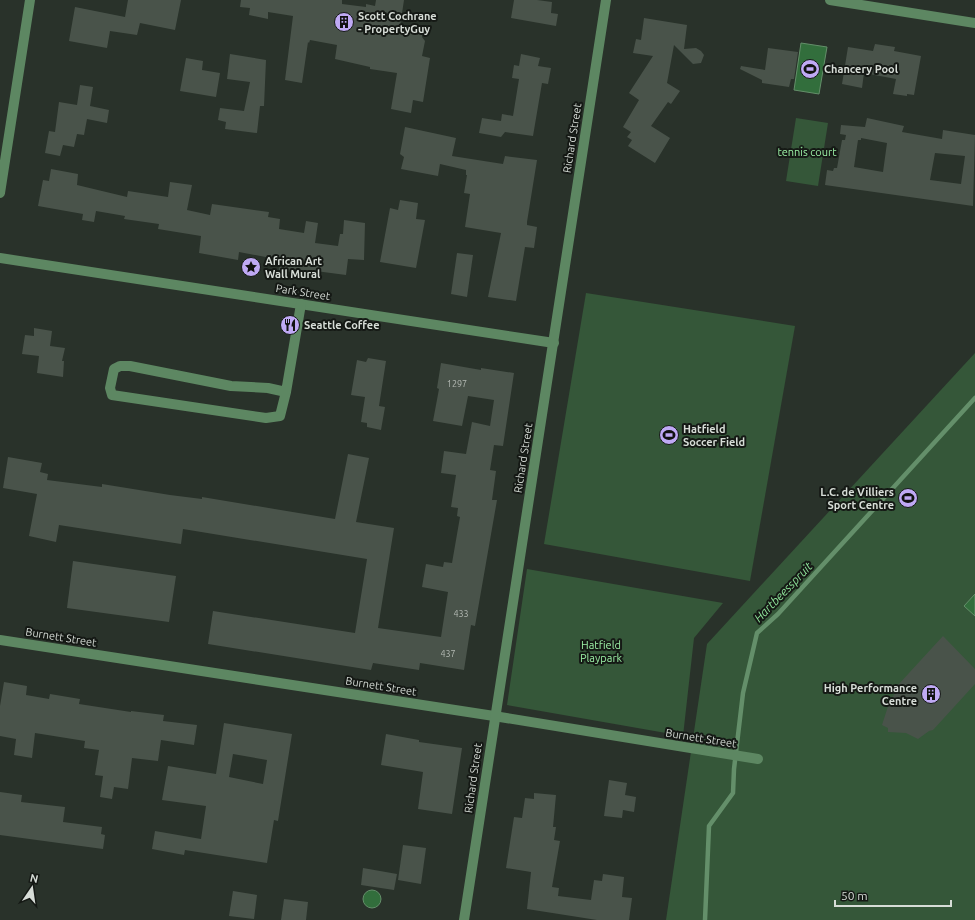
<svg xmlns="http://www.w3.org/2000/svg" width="975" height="920" font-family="Ubuntu,sans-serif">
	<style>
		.green { fill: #355739 }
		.water { fill: #326e3c; stroke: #648f6a }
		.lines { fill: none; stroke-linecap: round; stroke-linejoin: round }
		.stream { stroke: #648f6a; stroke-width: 4.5 }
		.building { fill: #49534a; fill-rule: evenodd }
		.minor { stroke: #5d8762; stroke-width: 10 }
		.labels { text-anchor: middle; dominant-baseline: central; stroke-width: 4; stroke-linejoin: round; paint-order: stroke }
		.number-label { font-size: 9px; fill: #b4bab4 }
		.poi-label { font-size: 11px; font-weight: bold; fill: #d7ddd7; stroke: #151915; text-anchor: start }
		.street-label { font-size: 11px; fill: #d7ddd7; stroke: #151915 }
		.park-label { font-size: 11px; fill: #9befa5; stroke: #151915 }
		.water-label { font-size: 12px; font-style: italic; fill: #8de198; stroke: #151915 }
	</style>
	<rect width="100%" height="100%" fill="#29322a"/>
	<g class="green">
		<polygon points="796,118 828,123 818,186 786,181"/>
		<polygon points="586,293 795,326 750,581 544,544"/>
		<polygon points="975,353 975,920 666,920 707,644"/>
		<polygon points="527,569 723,603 694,638 683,736 507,705"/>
	</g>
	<g class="water">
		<polygon points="801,43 827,47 819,94 794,90"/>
		<polygon points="975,594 975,616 964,606"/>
		<circle cx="372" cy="899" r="9"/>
	</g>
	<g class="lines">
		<polyline class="stream" points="705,920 709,826 733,793 734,769 743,693 757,633 778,614 975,398"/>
	</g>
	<g class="building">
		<polygon points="128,0 181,0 175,30 140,23 137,35 110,31 107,48 69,41 75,7 125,17"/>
		<polygon points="241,0 342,0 342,4 366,7 366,4 375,6 376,0 404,0 400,27 423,30 422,37 425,41 422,56 430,58 423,102 413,100 411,113 391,109 397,73 370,69 370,67 335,59 337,45 310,40 309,43 308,42 302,83 285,80 293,16 268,12 268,19 249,15 250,8 240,7"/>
		<polygon points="514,0 537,0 552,2 551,13 558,14 556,26 511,18"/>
		<polygon points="644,18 687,25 684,49 696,48 701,51 704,55 701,63 693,64 674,45 667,83 680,91 671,104 668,102 651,126 670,138 655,163 628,146 632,140 627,137 631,132 623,127 639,100 629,93 653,56 633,53 636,39 641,40"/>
		<polygon points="875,44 895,47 894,51 921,56 914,95 907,94 907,96 893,94 896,79 864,73 862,88 842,84 848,47 873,51"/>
		<polygon points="768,48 798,52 794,79 791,79 789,87 762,83 762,80 740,69 741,66 765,70"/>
		<polygon points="230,54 266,60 264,106 260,106 257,133 225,129 226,122 218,120 220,108 244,111 250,82 227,79"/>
		<polygon points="521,54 540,58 538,66 551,68 548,84 542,83 533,136 505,132 501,137 479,133 482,118 501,121 502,114 513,116 519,79 512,78 514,65 519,66"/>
		<polygon points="186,58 203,61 202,70 220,73 216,97 180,91"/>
		<polygon points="80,85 93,87 90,106 109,110 107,123 87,119 84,135 77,134 74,147 63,145 60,156 45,153 49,131 55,132 59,102 77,105"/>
		<path d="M867,118L904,126L902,132L942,139L943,130L975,135L973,206L825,185L827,170L833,171L834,168H837L842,140H845L846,135L840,134L841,125L865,127ZM861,138L887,143L883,172L854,167L858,140H861ZM935,153L965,156L961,184L930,180Z"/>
		<polygon points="405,127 456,138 452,156 503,164 505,156 537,160 527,222 527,225 537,227 534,248 525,247 516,301 488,297 501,233 465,227 470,194 464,193 467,175 466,175 466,170 440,164 438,176 401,169 404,157 400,154"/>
		<polygon points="51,169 78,174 77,185 127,197 128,191 168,197 170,182 192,185 187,210 210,215 212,204 269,212 268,217 280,219 279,229 304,233 306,221 318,223 315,243 338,246 340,234 343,234 344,220 365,223 364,260 348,259 346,275 308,270 307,275 279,270 281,260 239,252 238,260 199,253 201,236 158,229 159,224 124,219 125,216 96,211 94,222 82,220 83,214 38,206 43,180 49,181"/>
		<polygon points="400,200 418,203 416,219 425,220 416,268 380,262 390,208 398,210"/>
		<polygon points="457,253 473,255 467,297 451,294"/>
		<polygon points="34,328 52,331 50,346 65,348 62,361 64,361 63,377 37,373 39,356 22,354 25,335 34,336"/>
		<polygon points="368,358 386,361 379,406 385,407 381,430 367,427 367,423 361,422 365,397 351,395 357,360 366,362"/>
		<polygon points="441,363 481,370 481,368 514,373 503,446 494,445 490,470 496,471 492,500 497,500 475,626 471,625 464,670 420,663 419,670 373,663 371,670 208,644 213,611 355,633 367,559 183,529 181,544 59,525 56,542 29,536 37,494 3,488 8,457 42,463 40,472 48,474 47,480 102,487 102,484 170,495 202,499 202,497 335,519 348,454 369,458 356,522 394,528 378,628 441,637 448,592 422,587 426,564 443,567 444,562 452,563 460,517 457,516 458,508 451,507 456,475 441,473 444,451 466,454 472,422 490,426 494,400 468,396 462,426 433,421 439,389 437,388"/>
		<polygon points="73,561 176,576 169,622 67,608"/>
		<polygon points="943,636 975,669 975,684 933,730 929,731 918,739 906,733 888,732 888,728 882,725 890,700 900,687 898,685"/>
		<polygon points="4,682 27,686 26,695 49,699 50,694 80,699 79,704 131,712 131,711 164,715 163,721 197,725 194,745 161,740 158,761 132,758 128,789 114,787 112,799 100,797 103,776 95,775 99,750 84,748 85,741 35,733 32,758 14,755 16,739 0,736 0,706"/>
		<path d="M224,723L292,734L278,821L274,820L267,863L185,850L184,855L152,849L155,831L201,839L206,806L162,800L168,766L216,774ZM233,754L267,760L263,784L229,777Z"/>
		<polygon points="386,734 419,740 419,742 462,748 452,814 418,809 423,772 381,765"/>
		<polygon points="609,780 627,783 625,795 636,797 634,812 623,810 622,818 604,816"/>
		<polygon points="0,792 22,795 21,802 65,807 63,822 102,827 101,834 105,835 103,849 0,835"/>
		<polygon points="534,793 556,795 553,827 556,827 554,840 560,841 552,887 559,888 558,896 591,900 594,880 602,881 603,874 624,877 622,897 632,898 629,920 597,920 527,909 531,872 506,868 514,817 522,818 525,798 534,799"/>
		<polygon points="403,845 426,848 421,884 398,880"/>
		<polygon points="363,868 397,874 394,890 361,885"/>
		<polygon points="233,891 257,895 254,919 229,916"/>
		<polygon points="284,899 308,902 306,920 281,920"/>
	</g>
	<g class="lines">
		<g class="minor">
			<polyline points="830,0 975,23"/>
			<polyline points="0,193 30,0"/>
			<polyline points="0,258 554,343"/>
			<polyline points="286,392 280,416 266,418 112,395 110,388 114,369 120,366 130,366 231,386 268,388 286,392 301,304"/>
			<polyline points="0,640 494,716 758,759"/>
			<polyline points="464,920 606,0"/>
		</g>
	</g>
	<defs>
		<symbol id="building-disc" viewBox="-11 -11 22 22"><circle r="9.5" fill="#bfa9f4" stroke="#151915"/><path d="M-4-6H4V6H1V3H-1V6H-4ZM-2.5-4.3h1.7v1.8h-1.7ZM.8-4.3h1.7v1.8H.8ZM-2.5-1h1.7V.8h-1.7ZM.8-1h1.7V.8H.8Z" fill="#111"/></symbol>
		<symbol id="stadium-disc" viewBox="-11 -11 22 22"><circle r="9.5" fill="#bfa9f4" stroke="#151915"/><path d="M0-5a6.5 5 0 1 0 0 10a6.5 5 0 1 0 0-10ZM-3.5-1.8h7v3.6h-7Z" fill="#111"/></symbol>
		<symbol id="sight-disc" viewBox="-11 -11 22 22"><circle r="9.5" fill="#bfa9f4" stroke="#151915"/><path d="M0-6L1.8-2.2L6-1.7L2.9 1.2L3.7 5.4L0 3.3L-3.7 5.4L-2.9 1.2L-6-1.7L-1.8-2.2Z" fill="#111"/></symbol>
		<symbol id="restaurant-disc" viewBox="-11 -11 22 22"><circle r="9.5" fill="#bfa9f4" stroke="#151915"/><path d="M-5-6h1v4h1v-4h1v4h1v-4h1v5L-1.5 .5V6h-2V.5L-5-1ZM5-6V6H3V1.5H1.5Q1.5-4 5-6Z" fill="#111"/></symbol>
	</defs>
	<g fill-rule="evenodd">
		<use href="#building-disc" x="333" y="11" width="22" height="22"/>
		<use href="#stadium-disc" x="799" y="58" width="22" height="22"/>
		<use href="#sight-disc" x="240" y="256" width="22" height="22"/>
		<use href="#restaurant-disc" x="279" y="314" width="22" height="22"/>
		<use href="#stadium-disc" x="658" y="424" width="22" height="22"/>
		<use href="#stadium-disc" x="897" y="487" width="22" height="22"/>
		<use href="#building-disc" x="920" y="683" width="22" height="22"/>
	</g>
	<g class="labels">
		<g class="number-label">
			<text x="457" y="384">1297</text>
			<text x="461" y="614">433</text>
			<text x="448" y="654">437</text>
		</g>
		<g class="poi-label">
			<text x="358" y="16">Scott Cochrane<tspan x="358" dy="13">- PropertyGuy</tspan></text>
			<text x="824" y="69">Chancery Pool</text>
			<text x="265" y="261">African Art<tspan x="265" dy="13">Wall Mural</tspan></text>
			<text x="304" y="325">Seattle Coffee</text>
			<text x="683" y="429">Hatfield<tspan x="683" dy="13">Soccer Field</tspan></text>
			<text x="894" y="492" text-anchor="end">L.C. de Villiers<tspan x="894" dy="13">Sport Centre</tspan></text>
			<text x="917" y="688" text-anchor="end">High Performance<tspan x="917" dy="13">Centre</tspan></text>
		</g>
		<g class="street-label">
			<text transform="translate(572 138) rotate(-81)">Richard Street</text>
			<text transform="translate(303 292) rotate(9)">Park Street</text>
			<text transform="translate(523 458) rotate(-81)">Richard Street</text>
			<text transform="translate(61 637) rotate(9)">Burnett Street</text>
			<text transform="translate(381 686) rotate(9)">Burnett Street</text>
			<text transform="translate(701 738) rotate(9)">Burnett Street</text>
			<text transform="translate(473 778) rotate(-82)">Richard Street</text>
		</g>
		<g class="park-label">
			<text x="807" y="152">tennis court</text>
			<text x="601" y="645">Hatfield<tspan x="601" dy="13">Playpark</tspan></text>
		</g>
		<g class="water-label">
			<text transform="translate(783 592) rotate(-46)">Hartbeesspruit</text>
		</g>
	</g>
	<g transform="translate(32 888) rotate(13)" stroke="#151915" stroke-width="3" paint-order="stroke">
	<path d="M0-3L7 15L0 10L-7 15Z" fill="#d7ddd7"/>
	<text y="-6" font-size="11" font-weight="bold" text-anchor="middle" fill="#d7ddd7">N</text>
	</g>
	<path d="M835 900v6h116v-6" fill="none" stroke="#d7ddd7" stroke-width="2"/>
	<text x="841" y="900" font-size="12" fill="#d7ddd7" stroke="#151915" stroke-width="3" paint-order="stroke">50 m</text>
</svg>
